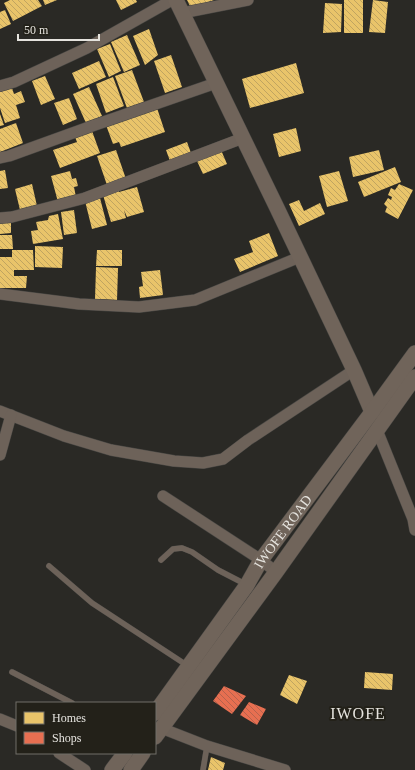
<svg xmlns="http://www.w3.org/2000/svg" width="415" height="770" font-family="Georgia,serif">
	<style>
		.homes { fill: url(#homes-back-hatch) }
		.shops { fill: url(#shops-back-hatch) }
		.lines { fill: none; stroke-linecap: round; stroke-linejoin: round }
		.lane-casing { stroke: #474643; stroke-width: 6 }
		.street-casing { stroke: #474643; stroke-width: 12 }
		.secondary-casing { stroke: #474643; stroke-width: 16 }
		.lane { stroke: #6d6259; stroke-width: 5.5 }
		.street { stroke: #6d6259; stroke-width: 11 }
		.secondary { stroke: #70645a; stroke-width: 15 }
		.labels { text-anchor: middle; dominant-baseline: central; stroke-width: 4; stroke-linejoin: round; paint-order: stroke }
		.street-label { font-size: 14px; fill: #e5e3de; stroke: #232119 }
		.quarter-label { font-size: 16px; letter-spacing: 1px; fill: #e5e3de; stroke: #232119 }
	</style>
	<defs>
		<pattern id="homes-back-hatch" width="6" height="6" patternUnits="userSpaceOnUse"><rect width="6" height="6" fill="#e9c46a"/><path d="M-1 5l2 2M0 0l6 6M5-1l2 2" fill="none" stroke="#c0a460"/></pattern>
		<pattern id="shops-back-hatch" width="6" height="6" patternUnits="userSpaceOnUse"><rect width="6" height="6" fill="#e76f51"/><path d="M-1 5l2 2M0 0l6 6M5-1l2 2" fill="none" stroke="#b6624d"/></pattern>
	</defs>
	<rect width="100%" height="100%" fill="#2a2925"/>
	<g class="homes">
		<polygon points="10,0 38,0 42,6 13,21 4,3"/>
		<polygon points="43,0 57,0 45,5"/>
		<polygon points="116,0 136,0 137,2 121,10"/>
		<polygon points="187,0 214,0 191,8"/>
		<rect x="344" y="0" width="19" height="33"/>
		<polygon points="373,0 388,2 385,33 369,32"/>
		<polygon points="325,3 342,4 341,32 323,33"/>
		<polygon points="5,10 11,24 0,29 0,12"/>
		<polygon points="149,29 158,55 145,65 133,36"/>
		<polygon points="127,35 140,65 124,72 111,42"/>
		<polygon points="110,44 121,71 109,77 97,49"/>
		<polygon points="171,55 182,87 165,93 154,61"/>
		<polygon points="99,61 106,77 79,89 72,73"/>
		<polygon points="296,63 304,93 250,108 242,79"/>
		<polygon points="132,70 144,102 127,108 115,76"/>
		<polygon points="45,76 55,99 41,105 32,81"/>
		<polygon points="113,77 124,106 106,113 96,84"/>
		<polygon points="89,87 102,116 86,123 73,94"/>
		<polygon points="12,88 14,94 21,91 25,102 16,105 20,118 5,123 0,108 0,92"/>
		<polygon points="69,98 77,119 63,125 54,103"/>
		<polygon points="157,108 165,132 121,147 119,142 113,144 106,125"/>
		<polygon points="0,114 4,125 0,126"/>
		<polygon points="16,123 23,143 0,152 0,129"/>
		<polygon points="296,128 301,151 279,157 273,134"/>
		<polygon points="92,131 100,153 60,168 53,150 77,142 75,137"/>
		<polygon points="187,142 191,153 170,161 166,150"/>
		<polygon points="116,150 126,179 107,185 97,156"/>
		<polygon points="221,150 227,164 203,174 197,161"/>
		<polygon points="379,150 384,170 353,177 349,157"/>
		<polygon points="395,167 401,182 364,197 358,182"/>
		<polygon points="5,170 8,188 0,189 0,171"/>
		<polygon points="70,171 72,179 76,178 78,186 74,187 76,197 58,202 51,176"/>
		<polygon points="339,171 348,201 327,207 319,176"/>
		<polygon points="32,184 37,206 20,210 15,189"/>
		<polygon points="399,184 413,190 398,219 385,212 387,207 384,204 388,198 391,200 392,197 388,195 391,188 395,190"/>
		<polygon points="137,187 144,212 127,217 124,210 126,218 111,222 103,195 119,190 119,192"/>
		<polygon points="100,198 107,225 92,229 85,201"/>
		<polygon points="299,200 304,211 320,203 325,214 299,226 289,204"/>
		<polygon points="74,210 77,233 64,235 61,212"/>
		<polygon points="58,214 63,239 33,244 31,231 38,230 36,222 48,220 49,216"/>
		<polygon points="0,223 11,223 11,233 0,234"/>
		<polygon points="269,233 278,256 240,272 234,259 253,252 249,241"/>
		<polygon points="0,235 12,235 13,249 0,249"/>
		<polygon points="35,246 63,247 62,268 35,267"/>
		<polygon points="12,250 33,250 34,270 14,270 14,276 27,276 26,288 0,288 0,257 12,257"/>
		<polygon points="97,250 122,250 122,266 96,266"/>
		<polygon points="96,267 118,268 117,300 95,299"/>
		<polygon points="160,270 163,295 140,298 139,287 143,286 141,272"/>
		<polygon points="365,672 393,674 392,690 364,688"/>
		<polygon points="289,675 307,681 297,704 280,695"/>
		<polygon points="211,757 225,763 223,770 208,770"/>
	</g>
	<g class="shops">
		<polygon points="224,686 246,696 232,714 213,701"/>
		<polygon points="249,702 266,709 257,725 240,715"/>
	</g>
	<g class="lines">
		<defs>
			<g id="lane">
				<polyline points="161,560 173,549 182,548 192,552 218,570 247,585"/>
				<polyline points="49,566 92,603 188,666"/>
				<polyline points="12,672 72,703"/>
				<polyline points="203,770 207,746"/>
			</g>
			<g id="street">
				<polyline points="182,13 248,0"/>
				<polyline points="0,86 14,82 87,48 172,0"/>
				<polyline points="0,158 9,156 92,126 216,83"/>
				<polyline points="0,218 12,217 85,198 243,138"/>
				<polyline points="0,294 79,304 139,307 195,300 300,257"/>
				<polyline points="0,411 64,436 111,450 174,461 203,463 223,459 248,440 354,370"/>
				<polyline points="377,430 413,519 415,530"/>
				<polyline points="0,455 11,415"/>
				<polyline points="163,496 261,560 276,572"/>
				<polyline points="0,719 17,726"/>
				<polyline points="161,728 207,746 285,770"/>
				<polyline points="59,753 85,770"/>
			</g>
			<g id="secondary">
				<polyline points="176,0 277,208 354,370 372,412"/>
				<path id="s1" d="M155,713L247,585L261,560L372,412L415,353"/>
				<polyline points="155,737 276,572 415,377"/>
				<polyline points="112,770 125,753"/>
				<polyline points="131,770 143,753"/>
			</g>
		</defs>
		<use href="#lane" class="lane-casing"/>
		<use href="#street" class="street-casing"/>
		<use href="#secondary" class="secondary-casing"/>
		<use href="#lane" class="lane"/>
		<use href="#street" class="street"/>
		<use href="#secondary" class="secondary"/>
	</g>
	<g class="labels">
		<g class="street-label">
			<text stroke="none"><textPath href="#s1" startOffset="222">IWOFE ROAD</textPath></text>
		</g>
		<g class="quarter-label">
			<text x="358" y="713">IWOFE</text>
		</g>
	</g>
	<rect x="16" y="702" width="140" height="52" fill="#232119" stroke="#716f68"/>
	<rect x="24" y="712" width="20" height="12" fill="#e9c46a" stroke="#716f68"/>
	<text x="52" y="722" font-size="12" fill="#e5e3de">Homes</text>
	<rect x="24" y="732" width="20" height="12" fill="#e76f51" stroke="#716f68"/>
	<text x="52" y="742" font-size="12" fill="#e5e3de">Shops</text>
	<path d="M18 34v6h81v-6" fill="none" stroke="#e5e3de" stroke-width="2"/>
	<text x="24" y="34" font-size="12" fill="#e5e3de" stroke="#232119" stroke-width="3" paint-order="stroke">50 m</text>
</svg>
